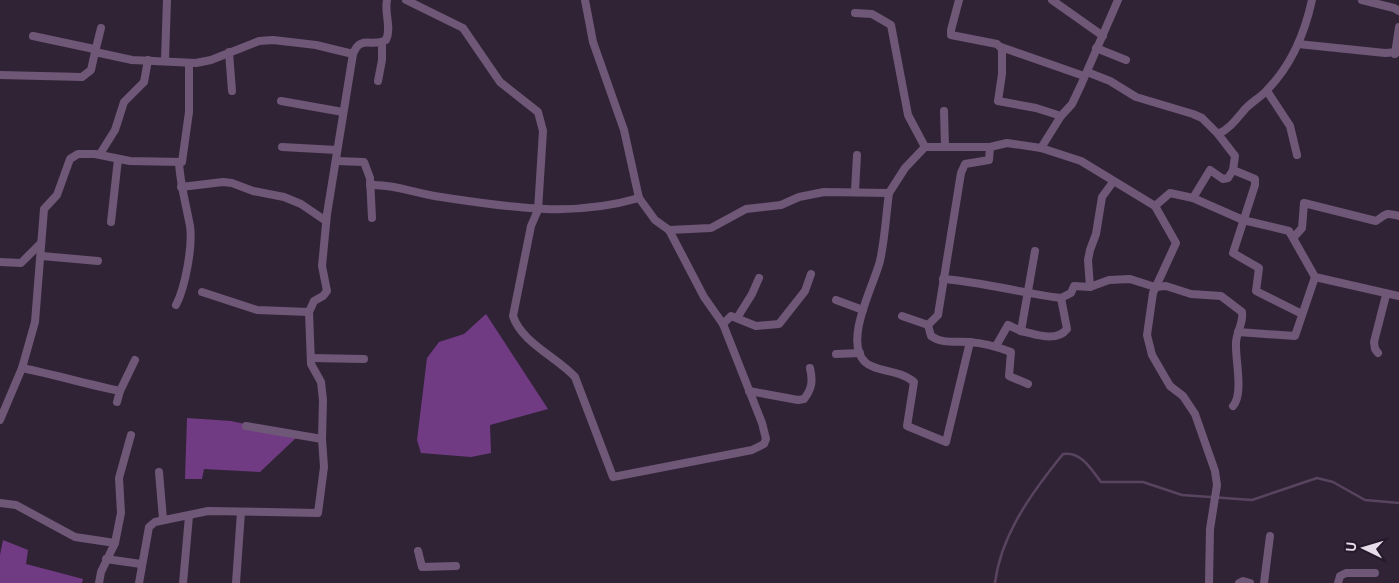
<svg xmlns="http://www.w3.org/2000/svg" width="1399" height="583" font-family="'DM Sans',sans-serif">
	<style>
		.forest { fill: #713b84 }
		.lines { fill: none; stroke-linecap: round; stroke-linejoin: round }
		.stream { stroke: #594460; stroke-width: 2.5 }
		.minor { stroke: #6f5777; stroke-width: 8 }
	</style>
	<rect width="100%" height="100%" fill="#312336"/>
	<g class="forest">
		<polygon points="486,314 548,409 490,425 491,453 471,457 421,453 417,440 427,358 439,342 464,334"/>
		<polygon points="187,418 231,421 298,436 260,472 204,469 202,479 185,479"/>
		<polygon points="3,540 28,550 26,564 83,579 82,583 0,583 0,555"/>
	</g>
	<g class="lines">
		<path class="stream" d="M995,583C1001,534 1033,491 1063,454C1081,451 1091,469 1101,482H1143L1182,495L1252,500L1317,478L1333,482L1365,500L1399,503"/>
		<g class="minor">
			<path d="M406,0L463,28L500,82L538,112L543,131L538,210L531,226L513,316C521,342 558,358 575,377L613,477L752,450L764,444L766,439L762,423L723,324L704,297L669,230L655,220L639,198L624,130L593,42L585,0"/>
			<polyline points="959,0 951,30 951,35 997,44 1002,49 1002,74 998,101 1036,108 1061,116"/>
			<polyline points="1052,0 1103,36"/>
			<polyline points="1362,0 1394,8 1399,11"/>
			<polyline points="855,13 872,14 891,25 908,115 925,147"/>
			<polyline points="33,36 94,49"/>
			<polyline points="1298,44 1385,53 1399,52"/>
			<polyline points="1001,47 1084,76"/>
			<polyline points="1096,48 1126,60"/>
			<polyline points="95,52 101,28"/>
			<polyline points="229,52 232,91"/>
			<polyline points="1395,54 1399,27"/>
			<polyline points="165,60 167,0"/>
			<polyline points="1087,72 1110,81 1136,97 1193,114 1202,118 1218,134"/>
			<polyline points="0,75 82,77 91,70 95,52 132,60 196,63 211,60 259,41 273,40 316,45 353,54"/>
			<polyline points="378,81 382,60 382,42"/>
			<polyline points="1267,91 1290,126 1297,155"/>
			<polyline points="281,101 343,112"/>
			<polyline points="944,111 945,147"/>
			<polyline points="282,147 337,150"/>
			<polyline points="1041,148 1061,116 1072,104 1081,85 1118,0"/>
			<polyline points="100,154 115,130 124,102 144,82 148,60"/>
			<polyline points="336,161 364,162 370,178 372,218"/>
			<polyline points="1233,170 1255,179 1255,185 1233,253 1259,268 1256,291 1302,314"/>
			<path d="M370,185C395,184 417,194 441,197C509,207 571,218 639,198"/>
			<polyline points="181,187 223,182 232,183 253,191 284,197 301,204 326,221"/>
			<polyline points="855,191 857,155"/>
			<path d="M889,193C886,215 885,238 880,261C874,285 843,341 865,362C875,372 899,369 914,382L907,426L946,442L970,342"/>
			<polyline points="1193,198 1243,220 1289,231 1315,277 1399,296"/>
			<path d="M1155,206L1170,193L1193,198L1210,170L1223,179L1228,178L1233,170L1235,156L1218,134C1230,129 1238,117 1246,108C1253,101 1261,97 1267,90C1291,66 1305,32 1312,0"/>
			<polyline points="111,222 118,159"/>
			<polyline points="669,230 711,228 746,209 781,205 799,197 824,192 889,193 905,168 925,147 990,147 1007,143 1041,148 1081,161 1155,206 1176,243 1153,293 1147,335 1152,355 1170,386 1183,396 1195,414 1215,471 1217,485 1210,529 1209,583"/>
			<path d="M1294,237L1302,228L1304,203L1376,221C1387,214 1384,212 1399,216"/>
			<polyline points="42,256 98,261"/>
			<polyline points="0,262 21,263 41,243"/>
			<path d="M943,279C983,282 1021,293 1061,298"/>
			<polyline points="1090,287 1088,260 1090,250 1096,234 1102,197 1113,182"/>
			<polyline points="202,292 257,310 309,312"/>
			<polyline points="836,300 863,310"/>
			<path d="M176,305C185,288 193,246 190,226C186,204 180,184 179,162"/>
			<polyline points="902,316 928,325 938,315 961,173 965,164 989,160 990,147"/>
			<polyline points="737,318 752,294 759,278"/>
			<polyline points="723,324 731,316 756,326 779,324 805,291 811,274"/>
			<path d="M928,325L931,336C942,344 956,341 969,342C984,343 998,347 1011,352L1009,376L1028,384"/>
			<path d="M1021,331C1035,334 1056,343 1067,329L1061,298L1071,293L1074,286L1090,287L1109,280L1130,279L1155,287L1166,286L1191,294L1221,296L1242,312C1244,323 1236,332 1236,343C1235,359 1244,394 1233,406"/>
			<polyline points="1238,332 1295,336 1315,277"/>
			<polyline points="996,346 1008,325 1021,331 1035,251"/>
			<polyline points="1378,353 1375,349 1374,342 1386,295"/>
			<polyline points="836,354 860,353"/>
			<polyline points="311,358 364,359"/>
			<path d="M22,368C56,375 86,384 120,391L117,402"/>
			<polyline points="120,391 135,360"/>
			<path d="M749,391L798,400L804,399C812,389 813,381 810,368"/>
			<polyline points="0,420 22,368 35,322 44,209 57,195 70,159 78,154 95,154 130,161 182,162 189,112 189,63"/>
			<polyline points="246,426 322,439"/>
			<polyline points="159,472 163,519"/>
			<polyline points="0,503 16,505 75,537 115,543"/>
			<polyline points="418,551 422,567 456,566"/>
			<polyline points="106,559 141,564"/>
			<polyline points="99,583 101,572 115,543 121,513 119,478 131,435"/>
			<path d="M139,583L149,527L155,522L208,511L318,513L324,467L322,439L323,400L321,382L311,364L309,312L314,301L323,296L327,291L322,266L327,214L353,54C361,34 372,48 386,40C392,27 384,14 387,0"/>
			<polyline points="183,583 189,516"/>
			<polyline points="236,583 241,512"/>
			<polyline points="1239,583 1243,581 1250,583"/>
			<polyline points="1264,583 1270,536"/>
			<polyline points="1338,583 1340,576 1346,573 1375,573"/>
		</g>
	</g>
	<g transform="translate(1364 548) rotate(275)" stroke="#27192c" stroke-width="4" paint-order="stroke">
	<path d="M0-4L9 19L0 12L-9 19Z" fill="#e7ddea"/>
	<text y="-8" font-size="14" font-weight="bold" text-anchor="middle" fill="#e7ddea">U</text>
	</g>
</svg>
